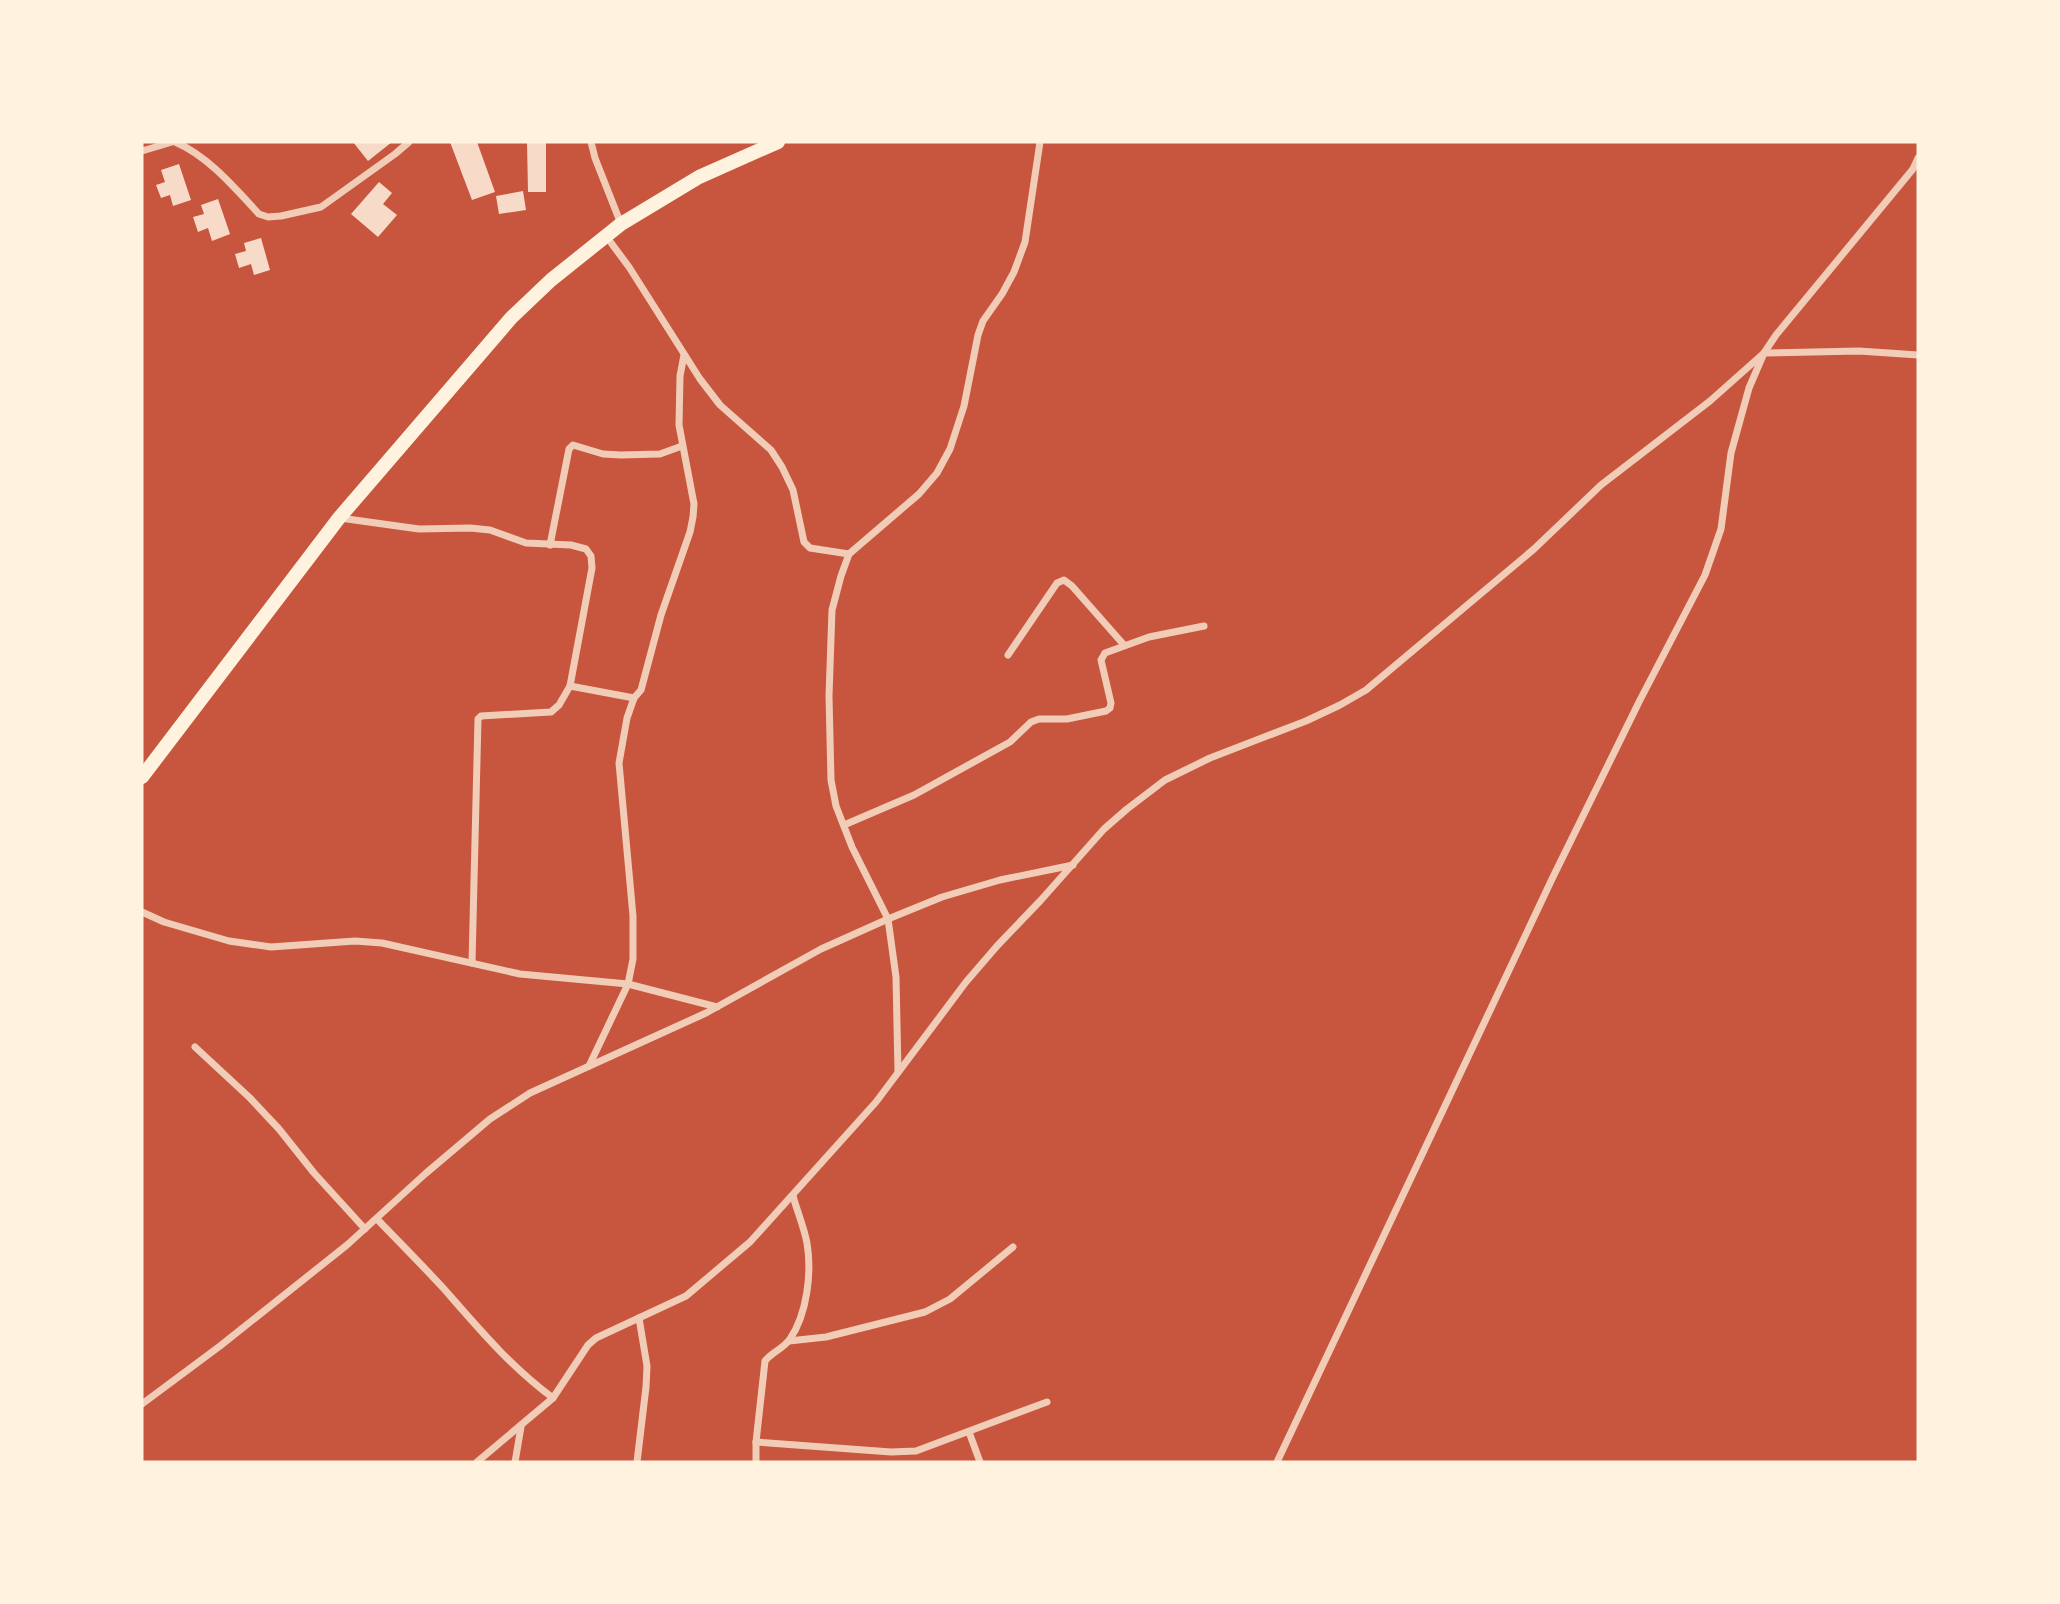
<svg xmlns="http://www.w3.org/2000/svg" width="2060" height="1604" font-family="Mulish,sans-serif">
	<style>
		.building { fill: #f7dbc8 }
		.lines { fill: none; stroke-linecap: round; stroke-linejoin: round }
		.minor { stroke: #f1ccb7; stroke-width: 7 }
		.secondary { stroke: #fff3e0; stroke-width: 14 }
	</style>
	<rect width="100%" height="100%" fill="#c8553d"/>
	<g class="building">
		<polygon points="353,142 392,142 368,161"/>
		<polygon points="450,142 477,142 495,192 472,200"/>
		<polygon points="527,142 546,142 546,192 528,192"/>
		<polygon points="179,164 191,200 173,206 170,195 161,198 156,185 165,182 161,170"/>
		<polygon points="379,182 392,193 383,204 397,215 378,237 351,214"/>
		<polygon points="523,191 526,210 499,214 496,196"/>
		<polygon points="218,199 230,234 212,241 208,228 198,232 193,217 204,214 201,205"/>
		<polygon points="261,238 270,270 254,275 251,264 239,268 235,254 246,251 244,243"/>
	</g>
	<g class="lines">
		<g class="minor">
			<path d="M175,142C208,156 234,187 259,214L268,217L281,216L321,207L395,154L409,142"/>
			<polyline points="591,142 595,158 621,224"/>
			<polyline points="142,151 172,142"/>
			<polyline points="606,236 629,267 700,379 720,405 771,450 782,467 793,490 804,542 810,548 849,554"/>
			<polyline points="340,518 419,529 470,528 490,530 526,543 571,545 586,549 591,556 592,568 570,686 559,705 551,712 481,716 478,719 472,963"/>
			<polyline points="550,545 569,449 573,445 603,454 621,455 660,454 682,446"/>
			<polyline points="1008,655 1057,583 1064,580 1072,586 1124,645"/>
			<polyline points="570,686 634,698"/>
			<polyline points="844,825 914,795 1010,742 1031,722 1039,719 1067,719 1106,711 1110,708 1111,703 1101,660 1105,653 1149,637 1204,626"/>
			<polyline points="142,912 164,922 229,941 271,947 355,941 382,943 520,974 628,984 717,1007"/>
			<polyline points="195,1047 250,1098 279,1129 314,1173 365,1229"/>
			<polyline points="589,1066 628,984 633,959 633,916 619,763 627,718 634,698 641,690 661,615 690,532 693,517 694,504 679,425 680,376 684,355"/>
			<polyline points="898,1072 896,977 888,919 852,847 836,806 831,780 829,696 832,610 841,576 849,554 919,494 937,473 950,449 964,406 978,335 983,321 1002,294 1014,272 1025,242 1040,142"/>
			<path d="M377,1219C400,1243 423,1266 445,1290C479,1329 511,1367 553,1398"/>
			<polyline points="789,1341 826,1337 925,1312 950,1299 1013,1247"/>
			<polyline points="142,1404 220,1346 347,1245 425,1174 490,1119 530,1093 706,1013 821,949 888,919 942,897 1000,880 1073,865"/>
			<polyline points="969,1432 980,1462"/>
			<polyline points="756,1442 891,1452 916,1451 1047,1402"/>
			<polyline points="477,1462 553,1398 588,1345 596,1338 686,1296 750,1242 876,1102 966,982 997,946 1041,900 1104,829 1127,809 1165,780 1210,758 1306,721 1340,705 1366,690 1534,549 1601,485 1710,401 1764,353 1859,351 1918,355"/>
			<polyline points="515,1462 521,1427"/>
			<polyline points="637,1462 646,1387 647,1366 639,1318"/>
			<path d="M756,1462V1442L765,1361C772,1352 783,1349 790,1339C807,1314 812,1273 807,1243C804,1227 797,1211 793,1196"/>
			<polyline points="1277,1462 1552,879 1640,700 1705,575 1721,529 1731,453 1749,388 1764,353 1776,335 1913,169 1918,158"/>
		</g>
		<polyline class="secondary" points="142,777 339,518 511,318 551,280 621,224 699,177 778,142"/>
	</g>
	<rect width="2060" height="1604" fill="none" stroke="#fff3e0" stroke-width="287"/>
</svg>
